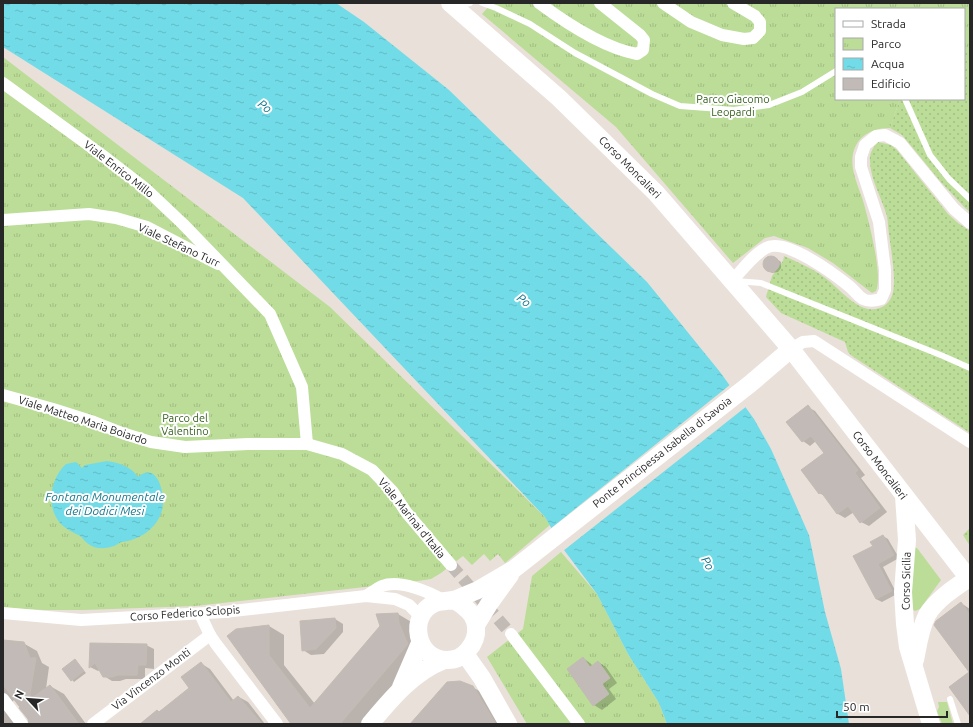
<svg xmlns="http://www.w3.org/2000/svg" width="973" height="727" font-family="Ubuntu,sans-serif">
	<style>
		.grass { fill: #bbdd98 }
		.park { fill: url(#park-tufts) }
		.garden { fill: url(#garden-dots) }
		.water { fill: url(#water-ripples) }
		.pier { fill: #e9e0d9 }
		.shadow { fill: #0003 }
		.building { fill: #c1bab6; stroke: #c4bbb3 }
		.lines { fill: none; stroke-linecap: round; stroke-linejoin: round }
		.street-tunnel { stroke: #c2bbb5; stroke-width: 12; stroke-dasharray: 12 6; stroke-linecap: butt }
		.lane { stroke: #fff; stroke-width: 6 }
		.street { stroke: #fff; stroke-width: 12 }
		.secondary { stroke: #fff; stroke-width: 18 }
		.labels { text-anchor: middle; dominant-baseline: central; stroke-width: 4; stroke-linejoin: round; paint-order: stroke }
		.park-label { font-size: 11px; fill: #355f1d; stroke: #fff }
		.street-label { font-size: 11px; fill: #272727; stroke: #fff }
		.water-label { font-size: 12px; font-style: italic; fill: #14788e; stroke: #fff }
	</style>
	<defs>
		<pattern id="park-tufts" width="24" height="20" patternUnits="userSpaceOnUse"><rect width="24" height="20" fill="#bbdd98"/><path d="M3 7l-1-3M5 7V3M7 7l1-3M15 17l-1-3M17 17v-4M19 17l1-3" fill="none" stroke="#a1be83"/></pattern>
		<pattern id="garden-dots" width="8" height="8" patternUnits="userSpaceOnUse"><rect width="8" height="8" fill="#bbdd98"/><path d="M2 2h.1M6 6h.1" fill="none" stroke="#a1be83" stroke-width="1.8" stroke-linecap="round"/></pattern>
		<pattern id="water-ripples" width="26" height="14" patternUnits="userSpaceOnUse"><rect width="26" height="14" fill="#71dbe7"/><path d="M2 4q2-2 4 0t4 0M15 11q2-2 4 0t4 0" fill="none" stroke="#62bcc6"/></pattern>
	</defs>
	<rect width="100%" height="100%" fill="#e9e0d9"/>
	<g class="grass">
		<polygon points="912,547 917,548 941,580 920,609 915,611 912,609"/>
		<polygon points="938,702 947,702 953,724 942,724 937,711 939,707"/>
	</g>
	<g class="park">
		<path d="M492,3H970V47L964,52V9H836V99H900L890,128C865,128 849,143 853,169C855,181 861,193 864,204C869,223 883,275 876,291L872,293L833,263L808,248L774,236L765,238L733,263L616,127L482,14Z"/>
		<polygon points="3,57 330,307 545,517 550,525 505,563 498,554 490,561 484,554 472,565 463,556 441,573 431,579 418,581 195,606 84,610 44,610 3,608"/>
		<polygon points="561,552 597,594 628,654 659,703 667,724 527,724 487,657 523,629 532,576"/>
	</g>
	<g class="garden">
		<polygon points="970,47 970,212 965,208 940,181 902,135 890,128 900,99 964,99 964,52"/>
		<path d="M878,142L891,145L897,150L948,214L958,223L970,231V433L852,356L848,352L845,342L781,313L766,297L772,276L783,261L784,256C797,262 812,268 824,277C838,287 851,305 868,309C880,311 891,304 893,292C896,277 891,250 889,234C888,228 888,222 887,216C882,199 870,178 870,161C869,154 873,147 878,142Z"/>
		<polygon points="970,528 970,546 963,535"/>
	</g>
	<g class="water">
		<polygon points="3,3 336,3 364,22 449,90 647,282 720,372 754,419 771,449 809,535 825,612 841,669 849,724 667,724 659,703 628,654 597,594 564,550 545,517 243,198 3,47"/>
		<path d="M107,461C119,463 131,466 138,477C158,460 166,496 162,510C158,528 138,541 121,542C112,549 96,551 87,543C84,541 83,538 80,536C73,532 65,529 60,523C45,505 51,478 66,464L76,462L82,468L85,465Z"/>
	</g>
	<polygon class="pier" points="731,384 747,406 563,551 550,529"/>
	<g class="shadow">
		<polygon points="773,256 781,262 781,268 778,272 772,273 764,267 764,262 768,257"/>
		<polygon points="808,407 815,411 865,475 861,478 887,512 869,526 861,522 854,512 845,518 838,514 825,496 819,493 826,453 816,441 810,446 803,441"/>
		<polygon points="883,536 888,539 899,558 883,567 897,594 882,602 876,599 874,546"/>
		<polygon points="961,603 970,609 970,672"/>
		<polygon points="398,614 413,623 423,653 362,724 293,724 236,630 269,626 284,635 284,665 315,704"/>
		<polygon points="335,619 343,624 343,632 324,654 311,655 303,650"/>
		<polygon points="23,643 37,651 42,663 49,667 46,689 50,686 64,694 86,724 30,724 29,719 14,700 9,705 19,724 3,724 3,644"/>
		<polygon points="91,644 146,645 154,649 154,669 145,668 145,679 126,679 120,681 112,681 104,676 100,670 98,671 90,667"/>
		<polygon points="583,658 590,663 593,666 598,662 606,667 617,683 609,689 616,699 602,710 594,705"/>
		<polygon points="75,660 86,673 74,682 63,669"/>
		<polygon points="202,664 210,669 234,701 239,697 248,702 265,724 142,724 191,689"/>
		<polygon points="472,687 494,699 508,724 411,724"/>
	</g>
	<g class="building">
		<circle cx="771" cy="264" r="8"/>
		<polygon points="808,405 858,470 855,473 880,508 860,523 848,506 837,514 821,492 819,494 801,470 824,453 811,436 802,442 786,422"/>
		<polygon points="883,535 894,555 878,564 892,591 876,599 853,556 873,546 870,542"/>
		<polygon points="961,602 970,615 970,716 949,687 969,672 934,625 936,621"/>
		<polygon points="398,613 399,623 408,644 340,724 291,724 227,636 236,629 269,625 269,655 310,708 380,626 376,614"/>
		<polygon points="335,618 336,628 316,649 302,651 300,621"/>
		<polygon points="3,640 24,642 30,658 36,658 29,700 50,685 79,724 29,724 28,719 19,708 20,707 3,685"/>
		<polygon points="90,643 147,644 146,665 138,665 137,675 118,675 112,677 103,677 95,663 89,668"/>
		<polygon points="583,657 590,667 598,661 610,678 602,684 609,694 593,706 567,669"/>
		<polygon points="75,659 84,671 71,681 62,669"/>
		<polygon points="201,662 231,702 238,696 262,724 140,724 157,710 159,712 189,688 181,677"/>
		<polygon points="460,681 473,686 496,724 410,724 447,682"/>
	</g>
	<g class="lines">
		<polyline class="street-tunnel" points="451,565 511,634"/>
		<g class="lane">
			<polyline points="482,3 496,8 530,24 575,53 652,94 680,106 734,110 769,105 802,92 836,71"/>
			<polyline points="458,6 470,3"/>
			<polyline points="905,99 930,155 949,179 970,199"/>
			<polyline points="736,281 761,283 943,356 970,368"/>
			<polyline points="950,699 958,724"/>
		</g>
		<g class="street">
			<path d="M539,3C566,23 603,48 637,54L643,50L644,40L640,35L600,3"/>
			<polyline points="663,3 691,22 722,35 744,39 753,38 760,31 760,22 755,16 733,3"/>
			<polyline points="3,83 102,155 146,189 183,224 270,314 302,387 307,444"/>
			<polyline points="3,220 89,214 116,218 147,227 218,264"/>
			<path d="M733,280C742,270 754,254 766,248C785,237 834,274 849,286C854,290 858,296 863,299C869,302 875,301 881,299L885,290V270L879,222L861,167V157L865,145L876,136L885,135L900,143L954,209L970,223"/>
			<polyline points="791,349 803,342 814,341 970,442"/>
			<polyline points="3,395 53,409 94,422 122,433 151,442 185,447 248,444 307,444 342,454 372,470 393,492 406,512 451,565"/>
			<path d="M366,596C371,593 377,588 382,586C400,579 429,592 445,601"/>
			<polyline points="3,613 81,620 224,612 366,596 395,599 409,605 421,617"/>
			<polyline points="200,614 210,635 216,644 277,724"/>
			<polyline points="511,634 579,724"/>
			<polyline points="3,699 22,724"/>
			<polyline points="93,724 210,635"/>
		</g>
		<g class="secondary">
			<polyline points="450,3 559,98 656,193 791,349 970,580"/>
			<polyline points="904,496 907,540 903,592 905,624 908,647 931,724"/>
			<polyline points="454,600 478,590 514,569 750,384 791,349"/>
			<path d="M454,600C457,602 461,604 464,607C479,617 480,637 468,650C463,657 455,660 447,660C416,660 407,615 435,603C441,601 448,601 454,600Z"/>
			<polyline points="476,625 489,604 510,575"/>
			<polyline points="465,654 482,678 508,724"/>
			<path d="M915,660C918,645 920,629 927,615C936,600 954,588 969,578"/>
			<polyline points="401,687 420,643"/>
			<path d="M370,724C391,699 413,672 444,660"/>
		</g>
	</g>
	<g class="labels">
		<g class="park-label">
			<text x="733" y="99">Parco Giacomo<tspan x="733" dy="13">Leopardi</tspan></text>
			<text x="185" y="418">Parco del<tspan x="185" dy="13">Valentino</tspan></text>
		</g>
		<g class="street-label">
			<text transform="translate(630 167) rotate(45)">Corso Moncalieri</text>
			<text transform="translate(119 169) rotate(38)">Viale Enrico Millo</text>
			<text transform="translate(179 245) rotate(25)">Viale Stefano Turr</text>
			<text transform="translate(83 420) rotate(18)">Viale Matteo Maria Boiardo</text>
			<text transform="translate(662 452) rotate(-38)">Ponte Principessa Isabella di Savoia</text>
			<text transform="translate(880 465) rotate(53)">Corso Moncalieri</text>
			<text transform="translate(412 518) rotate(51)">Viale Marinai d'Italia</text>
			<text transform="translate(906 581) rotate(-89)">Corso Sicilia</text>
			<text transform="translate(185 613) rotate(-4)">Corso Federico Sclopis</text>
			<text transform="translate(151 679) rotate(-37)">Via Vincenzo Monti</text>
		</g>
		<g class="water-label">
			<text transform="translate(265 106) rotate(37)">Po</text>
			<text transform="translate(524 300) rotate(37)">Po</text>
			<text x="105" y="496">Fontana Monumentale<tspan x="105" dy="14">dei Dodici Mesi</tspan></text>
			<text transform="translate(708 563) rotate(60)">Po</text>
		</g>
	</g>
	<rect width="973" height="727" fill="none" stroke="#272727" stroke-width="8"/>
	<rect x="835" y="8" width="130" height="92" fill="#ffffff" stroke="#a9a9a9"/>
	<rect x="843" y="21" width="20" height="6" fill="#ffffff" stroke="#a9a9a9"/>
	<text x="871" y="28" font-size="12" fill="#272727">Strada</text>
	<rect x="843" y="38" width="20" height="12" fill="url(#park-tufts)" stroke="#a9a9a9"/>
	<text x="871" y="48" font-size="12" fill="#272727">Parco</text>
	<rect x="843" y="58" width="20" height="12" fill="url(#water-ripples)" stroke="#a9a9a9"/>
	<text x="871" y="68" font-size="12" fill="#272727">Acqua</text>
	<rect x="843" y="78" width="20" height="12" fill="#c1bab6" stroke="#a9a9a9"/>
	<text x="871" y="88" font-size="12" fill="#272727">Edificio</text>
	<g transform="translate(28 699) rotate(296)" stroke="#ffffff" stroke-width="3" paint-order="stroke">
	<path d="M0-3L7 15L0 10L-7 15Z" fill="#272727"/>
	<text y="-6" font-size="11" font-weight="bold" text-anchor="middle" fill="#272727">N</text>
	</g>
	<path d="M837 711v6h110v-6" fill="none" stroke="#272727" stroke-width="2"/>
	<text x="843" y="711" font-size="12" fill="#272727" stroke="#ffffff" stroke-width="3" paint-order="stroke">50 m</text>
</svg>
